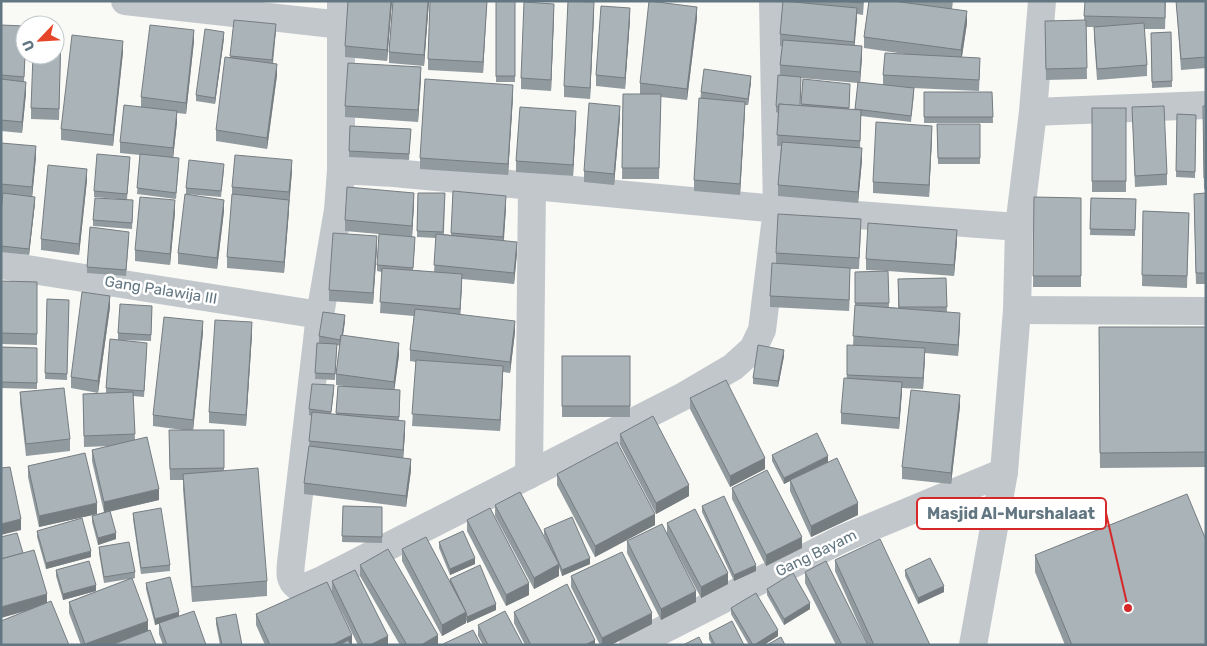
<svg xmlns="http://www.w3.org/2000/svg" width="1207" height="646" font-family="Rubik,sans-serif">
	<style>
		.lines { fill: none; stroke-linecap: round; stroke-linejoin: round }
		.minor { stroke: #c2c7cb; stroke-width: 28 }
		.wall { fill: #919a9e; fill-rule: evenodd }
		.shaded-wall { fill: #767d81 }
		.building { fill: #a9b3b8; stroke: #767d81 }
		.labels { text-anchor: middle; dominant-baseline: central; stroke-width: 5; stroke-linejoin: round; paint-order: stroke }
		.street-label { font-size: 15px; fill: #637782; stroke: #fff }
		.leader { fill: none; stroke: #d62828; stroke-width: 2 }
		.callout-dot { fill: #d62828; stroke: #fff; stroke-width: 2 }
		.callout { fill: #fff; stroke: #d62828; stroke-width: 2 }
		.callout-label { font-size: 16px; text-anchor: middle; font-weight: bold; fill: #637782 }
	</style>
	<rect width="100%" height="100%" fill="#f9f9f6"/>
	<g class="lines">
		<g class="minor">
			<polyline points="125,1 342,25"/>
			<path d="M773,1L777,209L762,330L753,349L733,367L682,397L324,579L308,586L298,587C289,580 290,573 291,563L320,315L338,210L341,170L394,173L777,209L1019,227"/>
			<polyline points="1033,112 1206,105"/>
			<polyline points="341,170 341,1"/>
			<polyline points="1,265 320,315"/>
			<polyline points="1017,310 1206,311"/>
			<polyline points="529,475 532,186"/>
			<polyline points="633,645 842,539 1004,472"/>
			<polyline points="973,645 1004,472 1017,310 1019,227 1033,112 1042,1"/>
		</g>
	</g>
	<g class="wall">
		<polygon points="348,1 392,1 387,61 345,57 345,46"/>
		<polygon points="393,1 429,1 424,66 389,63 389,52"/>
		<polygon points="487,1 483,73 428,70 428,59"/>
		<rect x="496" y="1" width="19" height="81"/>
		<path d="M783,1H864L863,15L857,14L854,46L862,57L860,82L883,85V75L905,54L864,48V37L869,1H953L952,9L967,23L962,57L980,69L979,91L913,88L914,94L911,122L861,116L860,148L862,160L858,203L778,196V185L781,146H777L778,113L776,112V106L780,75V65L782,46H780V34ZM801,78L858,83L855,109H849L850,90L803,79L801,106H800Z"/>
		<polygon points="1166,1 1165,29 1144,29 1147,65 1147,76 1097,80 1094,38 1094,27 1086,27 1087,79 1046,80 1045,32 1084,20 1084,16"/>
		<polygon points="1176,1 1206,1 1206,68 1181,70"/>
		<polygon points="594,13 590,99 564,97 564,86"/>
		<polygon points="554,15 551,91 521,89 521,78"/>
		<polygon points="697,18 687,100 661,97 659,179 622,179 623,94 640,94 640,83"/>
		<polygon points="630,19 625,89 596,86 596,75"/>
		<polygon points="234,20 276,30 273,64 277,75 267,149 216,141 216,130 230,58"/>
		<polygon points="1,25 25,55 24,82 26,93 22,133 1,131"/>
		<polygon points="1171,32 1172,87 1152,88 1151,33"/>
		<polygon points="224,38 215,104 196,101 196,95"/>
		<polygon points="194,41 186,114 177,113 177,122 173,158 179,164 176,199 137,194 140,155 120,153 120,142 141,107 141,97"/>
		<polygon points="61,44 59,120 31,119 31,108"/>
		<polygon points="123,52 113,146 61,140 61,129"/>
		<polygon points="421,78 418,122 345,117 345,106"/>
		<polygon points="751,82 748,105 745,105 740,195 694,191 694,180 701,92"/>
		<polygon points="924,92 992,92 993,123 924,123"/>
		<polygon points="513,96 508,175 420,169 420,158"/>
		<polygon points="1203,106 1206,106 1206,189 1204,189"/>
		<polygon points="1132,107 1167,174 1167,185 1135,187"/>
		<rect x="1092" y="108" width="34" height="84"/>
		<polygon points="1177,114 1196,115 1195,178 1176,177"/>
		<polygon points="620,117 614,185 584,182 584,171"/>
		<polygon points="576,122 573,176 516,172 516,161"/>
		<polygon points="937,124 980,124 980,164 938,164"/>
		<polygon points="350,126 411,129 409,160 349,157"/>
		<polygon points="932,137 929,197 873,193 873,182"/>
		<polygon points="1,143 36,157 32,197 35,203 29,255 1,252 1,211 3,195 1,195"/>
		<polygon points="130,163 127,199 133,206 132,229 93,226 93,220 118,199 94,197 94,191"/>
		<polygon points="224,170 221,197 186,194 186,188"/>
		<polygon points="292,171 284,273 227,268 227,257 232,198 232,187"/>
		<polygon points="87,180 79,255 41,250 41,239"/>
		<polygon points="453,191 506,207 504,240 517,253 514,284 462,279 460,315 515,332 510,373 503,372 500,431 412,426 416,362 410,361 410,350 414,316 380,313 382,272 377,271 377,265 415,243 413,270 434,272 436,238 417,237 418,193 445,193 444,234 451,235"/>
		<polygon points="1206,193 1206,284 1196,284 1194,205"/>
		<polygon points="1034,197 1081,198 1081,287 1033,287"/>
		<polygon points="1091,198 1136,199 1135,236 1090,235"/>
		<polygon points="414,204 412,237 345,231 345,220"/>
		<polygon points="224,211 217,269 178,264 178,253"/>
		<polygon points="1143,211 1189,213 1187,288 1142,286"/>
		<polygon points="175,212 170,265 135,261 135,250"/>
		<polygon points="861,230 859,269 850,269 849,311 770,307 770,296 776,264 776,253"/>
		<polygon points="129,238 126,276 87,273 87,267"/>
		<polygon points="957,241 954,276 888,271 889,307 898,308 898,279 946,278 947,312 960,324 958,356 925,353 923,389 902,388 899,429 841,424 841,413 847,375 853,345 855,307 855,272 888,271 866,270 866,259"/>
		<polygon points="377,247 373,304 329,301 329,290"/>
		<polygon points="1,281 37,282 37,345 1,344"/>
		<polygon points="47,299 69,300 67,380 45,379"/>
		<polygon points="152,306 151,341 118,340 118,333"/>
		<polygon points="110,307 98,393 71,388 71,377"/>
		<polygon points="345,321 343,336 399,355 394,390 400,390 399,421 405,433 403,458 411,470 406,507 304,494 304,483 309,446 312,416 309,415 309,409 334,392 331,414 336,414 338,386 344,386 336,385 336,374 340,346 337,345 335,380 315,379 317,343 319,343 319,336"/>
		<polygon points="1099,327 1206,327 1206,467 1100,468"/>
		<polygon points="203,332 193,430 224,468 224,471 267,581 267,596 192,602 183,489 183,480 170,480 169,441 183,430 153,426 153,415"/>
		<polygon points="252,334 246,426 209,423 209,412"/>
		<polygon points="1,347 37,348 37,389 1,388"/>
		<polygon points="147,349 144,397 133,396 135,440 159,500 110,511 116,539 98,545 92,522 92,516 104,512 92,461 92,450 110,446 84,447 83,394 106,393 106,388"/>
		<rect x="562" y="356" width="68" height="61"/>
		<polygon points="784,356 778,387 753,384 753,378"/>
		<polygon points="20,392 70,439 70,451 26,456 20,403"/>
		<polygon points="690,398 765,469 730,487 690,409"/>
		<polygon points="960,406 951,484 902,479 902,467"/>
		<polygon points="620,434 689,496 656,514 620,445"/>
		<polygon points="772,455 858,515 811,537 790,491 790,481 784,484 772,461"/>
		<polygon points="28,466 97,514 39,527 28,477"/>
		<polygon points="557,474 655,525 595,557 557,485"/>
		<polygon points="732,488 802,548 766,566 732,499"/>
		<polygon points="495,505 550,548 544,535 544,529 590,564 562,576 559,567 559,576 534,589 495,516"/>
		<polygon points="343,506 382,507 382,543 342,542"/>
		<polygon points="702,506 756,571 734,581 702,512"/>
		<polygon points="133,513 170,565 170,571 141,574 133,519"/>
		<polygon points="467,520 529,595 506,606 467,531"/>
		<polygon points="667,523 728,584 701,598 667,534"/>
		<polygon points="37,531 91,557 46,569 37,537"/>
		<polygon points="627,541 696,602 661,620 627,553"/>
		<polygon points="439,542 475,564 450,575 439,548"/>
		<polygon points="99,547 135,572 135,578 132,579 148,631 156,645 81,645 69,613 69,602 129,579 104,583 99,553"/>
		<polygon points="402,549 450,582 450,579 496,610 467,623 466,620 466,623 442,636 402,561"/>
		<polygon points="1035,555 1206,645 1065,645 1035,572"/>
		<polygon points="835,560 930,645 868,645 835,571"/>
		<polygon points="360,565 438,645 400,645 360,576"/>
		<polygon points="56,570 96,591 63,600 56,576"/>
		<polygon points="905,570 944,592 918,604 905,576"/>
		<polygon points="805,572 868,645 836,645 805,583"/>
		<polygon points="571,576 652,624 611,645 600,645 571,587"/>
		<polygon points="332,581 388,645 358,645 332,592 352,645 265,645 256,625 256,614 332,592"/>
		<polygon points="146,583 179,616 206,645 163,645 159,634 159,623 155,625 146,589"/>
		<polygon points="767,589 810,609 784,625 767,595"/>
		<polygon points="731,608 778,636 764,645 749,645 731,614"/>
		<polygon points="514,612 595,645 525,645 514,623"/>
		<polygon points="216,618 242,645 220,645 216,624"/>
		<polygon points="478,625 523,645 483,645 478,636"/>
		<polygon points="709,633 744,645 712,645 709,639"/>
	</g>
	<g class="shaded-wall">
		<polygon points="391,1 392,1 387,61 387,50"/>
		<polygon points="428,1 429,1 424,66 424,55"/>
		<polygon points="487,1 483,73 483,62"/>
		<polygon points="594,2 594,13 590,99 590,88"/>
		<polygon points="554,4 554,15 551,91 551,80"/>
		<polygon points="697,7 697,18 687,100 687,89"/>
		<polygon points="630,8 630,19 625,89 625,78"/>
		<polygon points="857,8 857,19 854,53 854,42"/>
		<polygon points="967,11 967,23 961,62 961,50"/>
		<polygon points="276,24 276,30 272,66 272,60"/>
		<polygon points="194,30 194,41 186,114 186,103"/>
		<polygon points="224,32 224,38 215,104 215,98"/>
		<polygon points="123,41 123,52 113,146 113,135"/>
		<polygon points="862,46 862,57 860,84 860,72"/>
		<polygon points="277,64 277,75 267,149 267,138"/>
		<polygon points="421,67 421,78 418,122 418,110"/>
		<polygon points="751,76 751,82 748,105 748,99"/>
		<polygon points="26,82 26,93 22,133 22,122"/>
		<polygon points="513,85 513,96 508,175 508,164"/>
		<polygon points="745,102 745,113 740,195 740,184"/>
		<polygon points="620,106 620,117 614,185 614,174"/>
		<polygon points="177,111 177,122 173,159 173,148"/>
		<polygon points="576,111 576,122 573,176 573,165"/>
		<polygon points="932,126 932,137 929,197 929,185"/>
		<polygon points="36,146 36,157 32,198 32,187"/>
		<polygon points="862,148 862,160 858,203 858,192"/>
		<polygon points="292,160 292,171 289,203 289,192"/>
		<polygon points="87,169 87,180 79,255 79,244"/>
		<polygon points="414,193 414,204 412,237 412,226"/>
		<polygon points="506,196 506,207 503,248 503,237"/>
		<polygon points="35,197 35,203 29,255 29,249"/>
		<polygon points="175,200 175,212 170,265 170,254"/>
		<polygon points="224,200 224,211 217,269 217,258"/>
		<polygon points="289,200 289,211 284,273 284,262"/>
		<polygon points="957,230 957,241 954,276 954,265"/>
		<polygon points="377,236 377,247 373,304 373,293"/>
		<polygon points="517,242 517,253 514,284 514,273"/>
		<polygon points="850,268 850,279 849,311 849,300"/>
		<polygon points="462,274 462,285 460,320 460,309"/>
		<polygon points="110,296 110,307 98,393 98,381"/>
		<polygon points="960,313 960,324 958,356 958,345"/>
		<polygon points="345,315 345,321 341,346 341,340"/>
		<polygon points="203,321 203,332 193,431 193,420"/>
		<polygon points="515,321 515,332 510,373 510,362"/>
		<polygon points="252,322 252,334 246,426 246,415"/>
		<polygon points="399,343 399,355 394,393 394,382"/>
		<polygon points="925,348 925,359 923,389 923,378"/>
		<polygon points="784,350 784,356 778,387 778,381"/>
		<polygon points="503,366 503,377 500,431 500,420"/>
		<polygon points="902,382 902,393 899,429 899,418"/>
		<polygon points="960,395 960,406 951,484 951,473"/>
		<polygon points="405,421 405,433 403,461 403,450"/>
		<polygon points="828,456 828,462 784,484 784,478"/>
		<polygon points="765,458 765,469 730,487 730,476"/>
		<polygon points="411,459 411,470 406,507 406,496"/>
		<polygon points="689,485 689,496 656,514 656,503"/>
		<polygon points="159,489 159,500 104,513 104,502"/>
		<polygon points="97,503 97,514 39,527 39,516"/>
		<polygon points="858,503 858,515 811,537 811,526"/>
		<polygon points="655,514 655,525 595,557 595,546"/>
		<polygon points="21,519 21,530 1,535 1,524"/>
		<polygon points="116,533 116,539 98,545 98,538"/>
		<polygon points="802,537 802,548 766,566 766,555"/>
		<polygon points="91,551 91,557 46,569 46,563"/>
		<polygon points="475,558 475,564 450,575 450,569"/>
		<polygon points="590,558 590,564 562,576 562,570"/>
		<polygon points="559,564 559,576 534,589 534,578"/>
		<polygon points="756,565 756,571 734,581 734,575"/>
		<polygon points="728,573 728,584 701,598 701,587"/>
		<polygon points="529,583 529,595 506,606 506,595"/>
		<polygon points="96,585 96,591 63,600 63,594"/>
		<polygon points="944,586 944,592 918,604 918,598"/>
		<polygon points="696,591 696,602 661,620 661,609"/>
		<polygon points="47,594 47,605 1,618 1,607"/>
		<polygon points="810,603 810,609 784,625 784,619"/>
		<polygon points="496,604 496,610 467,623 467,617"/>
		<polygon points="179,612 179,618 155,625 155,619"/>
		<polygon points="466,612 466,623 442,636 442,625"/>
		<polygon points="652,613 652,624 611,645 602,645 602,638"/>
		<polygon points="148,621 148,632 112,645 85,645 85,644"/>
		<polygon points="778,630 778,636 764,645 754,645"/>
		<polygon points="352,635 352,645 332,645"/>
		<polygon points="438,635 438,645 421,645"/>
		<polygon points="388,636 388,645 370,645"/>
		<polygon points="595,640 595,645 585,645"/>
	</g>
	<g class="building">
		<polygon points="348,1 391,1 387,50 345,46"/>
		<polygon points="393,1 428,1 424,55 389,52"/>
		<polygon points="430,1 487,1 483,62 428,59"/>
		<rect x="496" y="1" width="19" height="75"/>
		<polygon points="568,1 594,2 590,88 564,86"/>
		<polygon points="649,1 697,7 687,89 640,83"/>
		<polygon points="783,1 857,8 854,42 780,34"/>
		<polygon points="839,1 863,1 863,3"/>
		<polygon points="869,1 893,1 967,11 961,50 864,37"/>
		<polygon points="1085,1 1165,1 1165,18 1084,16"/>
		<polygon points="1176,1 1206,1 1206,57 1181,59"/>
		<polygon points="524,2 554,4 551,80 521,78"/>
		<polygon points="601,6 630,8 625,78 596,75"/>
		<polygon points="234,20 276,24 272,60 230,56"/>
		<polygon points="1086,20 1087,68 1046,69 1045,21"/>
		<polygon points="1144,23 1147,65 1097,69 1094,27"/>
		<polygon points="1,25 25,26 25,55 24,77 1,75"/>
		<polygon points="150,25 194,30 186,103 141,97"/>
		<polygon points="205,29 224,32 215,98 196,95"/>
		<polygon points="55,32 61,32 59,109 31,108 33,55 55,55"/>
		<polygon points="1171,32 1172,81 1152,82 1151,33"/>
		<polygon points="72,35 123,41 113,135 61,129"/>
		<polygon points="783,40 862,46 860,72 780,65"/>
		<polygon points="885,53 980,58 979,80 883,75"/>
		<polygon points="225,57 277,64 267,138 216,130"/>
		<polygon points="348,63 421,67 418,110 345,106"/>
		<polygon points="704,69 751,76 748,99 701,92"/>
		<polygon points="778,75 801,77 800,106 779,104 779,107 776,106"/>
		<polygon points="1,79 26,82 22,122 1,120"/>
		<polygon points="425,79 513,85 508,164 420,158"/>
		<polygon points="803,79 850,84 849,108 801,104"/>
		<polygon points="858,82 914,88 911,116 855,109"/>
		<polygon points="924,92 992,92 993,117 924,117"/>
		<polygon points="623,94 661,94 659,168 622,168"/>
		<polygon points="699,98 745,102 740,184 694,180"/>
		<polygon points="589,103 620,106 614,174 584,171"/>
		<polygon points="779,104 861,110 860,141 777,135"/>
		<polygon points="124,105 177,111 173,148 120,142"/>
		<polygon points="1164,106 1167,174 1135,176 1132,107"/>
		<polygon points="1203,106 1206,106 1206,178 1204,178"/>
		<polygon points="520,107 576,111 573,165 516,161"/>
		<rect x="1092" y="108" width="34" height="73"/>
		<polygon points="1177,114 1196,115 1195,172 1176,171"/>
		<polygon points="876,122 932,126 929,185 873,182"/>
		<polygon points="937,124 980,124 980,158 938,158"/>
		<polygon points="350,126 411,129 409,154 349,151"/>
		<polygon points="782,142 862,148 858,192 778,185"/>
		<polygon points="1,143 36,146 32,187 1,184"/>
		<polygon points="97,154 130,157 127,194 94,191"/>
		<polygon points="140,154 179,158 176,193 137,188"/>
		<polygon points="235,155 292,160 289,192 232,187"/>
		<polygon points="189,160 224,164 221,191 186,188"/>
		<polygon points="48,165 87,169 79,244 41,239"/>
		<polygon points="347,187 414,193 412,226 345,220"/>
		<polygon points="453,191 506,196 503,237 451,233"/>
		<polygon points="3,193 35,197 29,249 1,246 1,211"/>
		<polygon points="418,193 445,193 443,232 417,231"/>
		<polygon points="1206,193 1206,273 1196,273 1194,194"/>
		<polygon points="185,194 224,200 217,258 178,253"/>
		<polygon points="232,194 289,200 284,262 227,257"/>
		<polygon points="140,197 175,200 170,254 135,250"/>
		<polygon points="1034,197 1081,198 1081,276 1033,276"/>
		<polygon points="95,198 133,200 132,223 93,220"/>
		<polygon points="1091,198 1136,199 1135,230 1090,229"/>
		<polygon points="1143,211 1189,213 1187,276 1142,275"/>
		<polygon points="778,214 861,219 859,258 776,253"/>
		<polygon points="868,223 957,230 954,265 866,259"/>
		<polygon points="90,227 129,232 126,270 87,267"/>
		<polygon points="333,233 377,236 373,293 329,290"/>
		<polygon points="379,234 415,237 413,268 377,265"/>
		<polygon points="436,234 517,242 514,273 434,265"/>
		<polygon points="772,263 850,268 849,300 770,296"/>
		<polygon points="382,268 462,274 460,309 380,302"/>
		<polygon points="888,271 889,303 855,303 855,272"/>
		<polygon points="946,278 947,307 899,307 898,279"/>
		<polygon points="1,281 37,282 37,334 1,333"/>
		<polygon points="82,292 110,296 98,381 71,377"/>
		<polygon points="47,299 69,300 67,374 45,373"/>
		<polygon points="120,304 152,306 151,335 118,333"/>
		<polygon points="855,305 960,313 958,345 853,336"/>
		<polygon points="415,309 515,321 510,362 410,350"/>
		<polygon points="323,312 345,315 342,336 341,335 340,340 319,336"/>
		<polygon points="164,317 203,321 193,420 153,415"/>
		<polygon points="215,320 252,322 246,415 209,412"/>
		<polygon points="1099,327 1206,327 1206,452 1100,453"/>
		<polygon points="341,335 399,343 394,382 336,374"/>
		<polygon points="110,339 147,343 144,391 106,388"/>
		<polygon points="317,343 337,344 335,374 315,373"/>
		<polygon points="758,345 784,350 778,381 753,378"/>
		<polygon points="847,345 925,348 923,378 847,375"/>
		<polygon points="1,347 37,348 37,383 1,382"/>
		<rect x="562" y="356" width="68" height="50"/>
		<polygon points="416,360 503,366 500,420 412,414"/>
		<polygon points="844,378 902,382 899,418 841,413"/>
		<polygon points="726,380 765,458 730,476 690,398"/>
		<polygon points="312,384 334,385 331,412 309,409"/>
		<polygon points="338,386 400,390 399,417 336,413"/>
		<polygon points="64,388 70,439 26,444 20,392"/>
		<polygon points="911,390 960,395 951,473 902,467"/>
		<polygon points="133,392 135,434 84,436 83,394"/>
		<polygon points="312,412 405,421 403,450 309,441"/>
		<polygon points="653,416 689,485 656,503 620,434"/>
		<polygon points="169,430 224,430 224,468 170,469"/>
		<polygon points="817,433 828,456 784,478 772,455"/>
		<polygon points="147,437 159,489 104,502 92,450"/>
		<polygon points="617,442 655,514 595,546 557,474"/>
		<polygon points="309,446 411,459 406,496 304,483"/>
		<polygon points="85,453 97,503 39,516 28,466"/>
		<polygon points="837,458 858,503 811,526 790,480"/>
		<polygon points="10,467 21,519 1,524 1,468"/>
		<polygon points="258,468 267,581 192,587 183,474"/>
		<polygon points="767,470 802,537 766,555 732,488"/>
		<polygon points="520,492 559,564 534,578 495,505"/>
		<polygon points="1187,494 1206,540 1206,645 1072,645 1035,555"/>
		<polygon points="724,496 756,565 734,575 702,506"/>
		<polygon points="343,506 382,507 382,537 342,536"/>
		<polygon points="161,508 170,565 141,568 133,513"/>
		<polygon points="490,508 529,583 506,595 467,520"/>
		<polygon points="695,509 728,573 701,587 667,523"/>
		<polygon points="110,511 116,533 98,538 92,516"/>
		<polygon points="572,517 590,558 562,570 544,529"/>
		<polygon points="82,518 91,551 46,563 37,531"/>
		<polygon points="662,524 696,591 661,609 627,541"/>
		<polygon points="463,531 475,558 450,569 439,542"/>
		<polygon points="17,533 23,553 1,559 1,537"/>
		<polygon points="426,537 466,612 442,625 402,549"/>
		<polygon points="880,539 930,645 874,645 835,560"/>
		<polygon points="129,542 135,572 104,577 99,547"/>
		<polygon points="388,549 438,635 421,645 407,645 360,565"/>
		<polygon points="34,550 47,594 1,607 1,559"/>
		<polygon points="622,552 652,613 602,638 571,576"/>
		<polygon points="930,558 944,586 918,598 905,570"/>
		<polygon points="89,561 96,585 63,594 56,570"/>
		<polygon points="826,561 868,645 842,645 805,572"/>
		<polygon points="480,565 496,604 467,617 466,612 450,579"/>
		<polygon points="355,570 388,636 370,645 363,645 332,581"/>
		<polygon points="793,573 810,603 784,619 767,589"/>
		<polygon points="170,577 179,612 155,619 146,583"/>
		<polygon points="132,578 148,621 85,644 69,602"/>
		<polygon points="327,582 352,635 332,645 270,645 256,614"/>
		<polygon points="567,584 595,640 585,645 531,645 514,612"/>
		<polygon points="756,593 778,630 754,645 753,645 731,608"/>
		<polygon points="51,601 69,645 1,645 1,621"/>
		<polygon points="194,611 206,645 167,645 159,623"/>
		<polygon points="505,611 523,645 488,645 478,625"/>
		<polygon points="236,614 242,645 222,645 216,618"/>
		<polygon points="732,621 744,645 715,645 709,633"/>
		<polygon points="150,630 156,645 111,645"/>
		<polygon points="473,630 481,645 444,645 443,644"/>
		<polygon points="699,637 703,645 683,645"/>
		<polygon points="781,637 785,645 767,645"/>
		<polygon points="348,640 351,645 340,645"/>
	</g>
	<g class="labels">
		<g class="street-label">
			<text transform="translate(161 290) rotate(9)">Gang Palawija III</text>
			<text transform="translate(816 553) rotate(-26)">Gang Bayam</text>
		</g>
	</g>
	<path class="leader" d="M1128 608L1106 513"/>
	<circle class="callout-dot" cx="1128" cy="608" r="5"/>
	<rect class="callout" x="917" y="498" width="189" height="31" rx="5"/>
	<g class="callout-label">
		<text x="1011" y="519">Masjid Al-Murshalaat</text>
	</g>
	<rect width="1207" height="646" fill="none" stroke="#637782" stroke-width="5"/>
	<g transform="translate(40 40) rotate(245)"><circle r="24" fill="#ffffff" stroke="#c1c9cd"/>
	<path d="M0-4L9 19L0 12L-9 19Z" fill="#e74529"/>
	<text y="-8" font-size="14" font-weight="bold" text-anchor="middle" fill="#637782">U</text>
	</g>
</svg>
